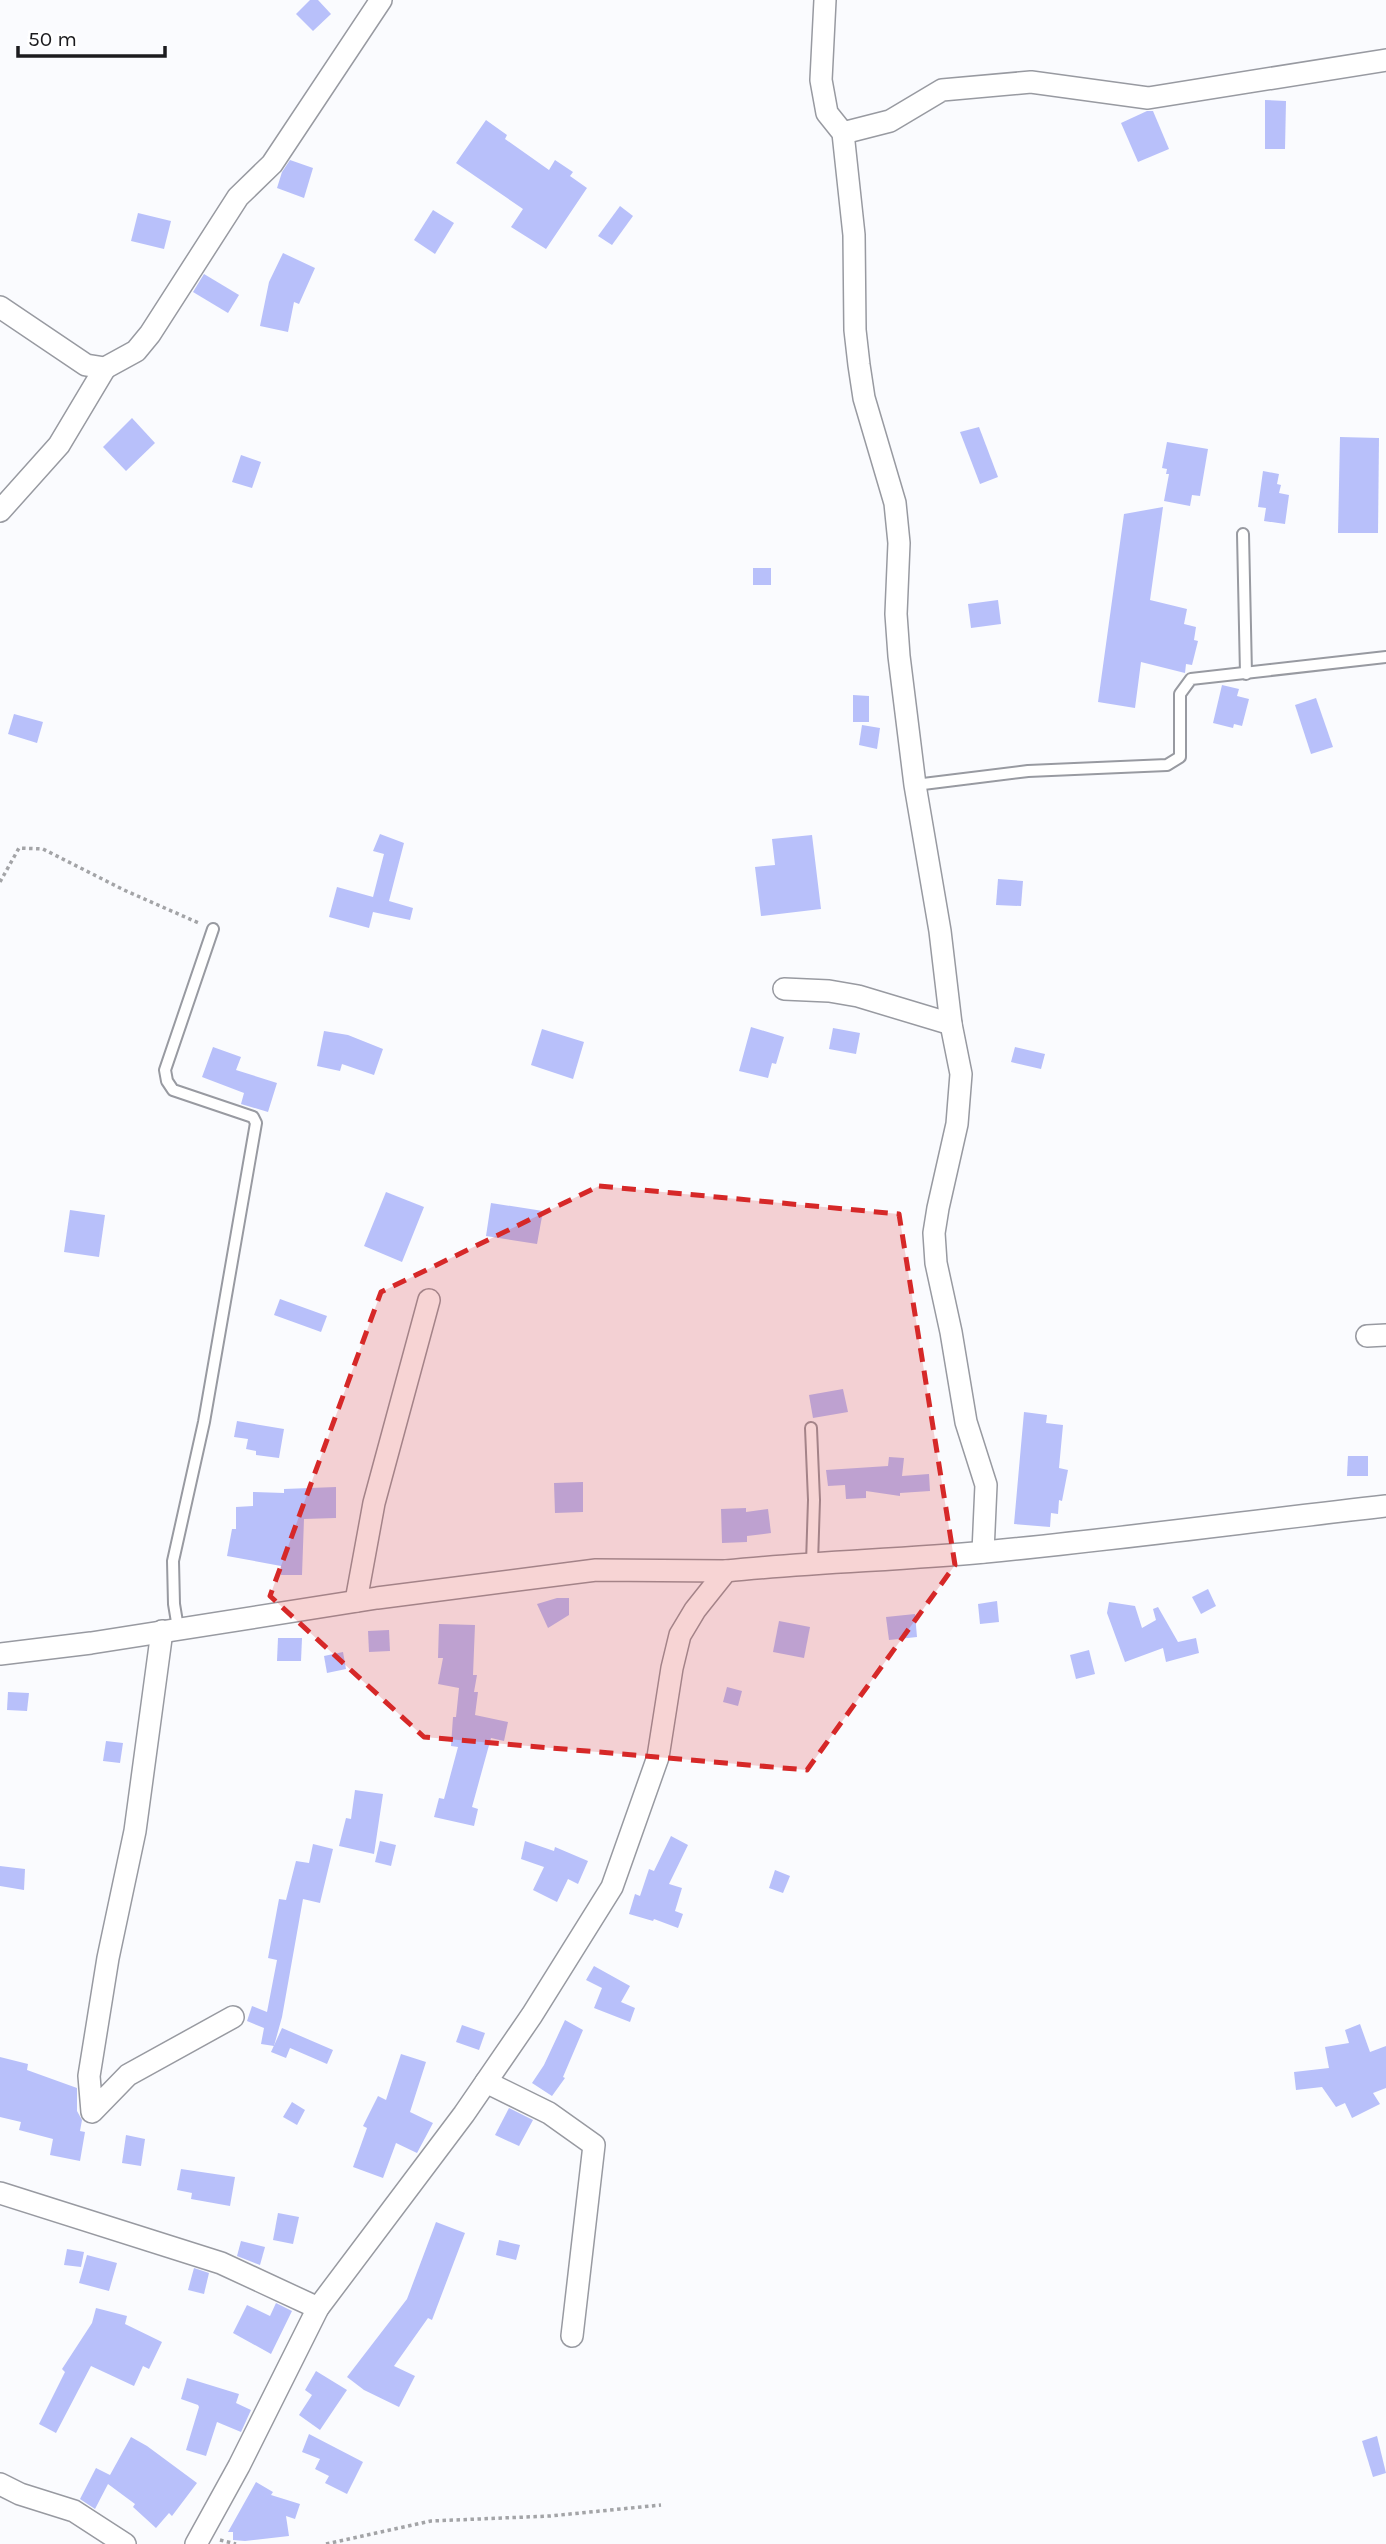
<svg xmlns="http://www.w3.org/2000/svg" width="1386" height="2544" font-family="Karla,sans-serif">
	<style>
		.building { fill: #b8c0fa }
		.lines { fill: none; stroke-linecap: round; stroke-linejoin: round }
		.service-casing { stroke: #989aa1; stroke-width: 14 }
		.minor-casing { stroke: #989aa1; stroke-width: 24 }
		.path { stroke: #a3a4a7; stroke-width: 3.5; stroke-dasharray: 3.5 3.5; stroke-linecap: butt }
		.service { stroke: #fff; stroke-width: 10 }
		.minor { stroke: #fff; stroke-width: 21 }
		.marked { fill: #d62828; fill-opacity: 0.2; stroke: #d62828; stroke-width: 5; stroke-dasharray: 14 9; stroke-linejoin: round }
	</style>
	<rect width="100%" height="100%" fill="#fafbfe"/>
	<g class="building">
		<polygon points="310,0 318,0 331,14 313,31 296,14"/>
		<polygon points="1265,100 1286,101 1285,149 1265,149"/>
		<polygon points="1147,111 1153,111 1169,149 1138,162 1121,123"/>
		<polygon points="486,120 507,135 505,139 549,170 555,160 573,172 570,176 587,188 546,249 511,227 523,209 456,163"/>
		<polygon points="290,160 313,168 304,198 277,188 282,172"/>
		<polygon points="620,206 633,216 612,245 598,236"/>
		<polygon points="433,210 454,223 435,254 414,240"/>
		<polygon points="138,213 171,221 164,249 131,241"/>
		<polygon points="283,253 315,268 299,304 294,302 288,332 260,326 269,282"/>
		<polygon points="204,274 239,295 228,313 193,292"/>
		<polygon points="132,418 155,443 126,471 103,447"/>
		<polygon points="979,427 998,477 980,484 960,432"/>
		<polygon points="1340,437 1379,438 1378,533 1338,533"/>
		<polygon points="1167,442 1208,449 1200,496 1192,495 1190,506 1164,501 1169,474 1166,474 1167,469 1162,468"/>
		<polygon points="241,455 261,462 252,488 232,482"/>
		<polygon points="1263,471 1279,474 1277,484 1281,485 1279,493 1289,495 1285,524 1264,521 1266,508 1258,507"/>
		<polygon points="1163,507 1150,600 1187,609 1184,624 1196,627 1194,640 1198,641 1192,665 1186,664 1185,673 1141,662 1135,708 1098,702 1124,514"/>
		<rect x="753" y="568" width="18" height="17"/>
		<polygon points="998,600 1001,624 971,628 968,604"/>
		<polygon points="1222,685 1239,689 1237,696 1249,699 1242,726 1234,724 1233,728 1213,723"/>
		<polygon points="853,695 869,696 869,722 853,722"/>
		<polygon points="1316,698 1333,747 1311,754 1295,705"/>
		<polygon points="14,714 43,722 37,743 8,734"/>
		<polygon points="862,725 880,728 877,749 859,745"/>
		<polygon points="380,834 404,843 389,901 413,908 410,920 373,912 369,928 329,917 337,887 373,897 384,854 373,851"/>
		<polygon points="812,835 821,909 761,916 755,867 775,865 772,839"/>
		<polygon points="998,879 1023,881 1021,906 996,905"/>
		<polygon points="751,1027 784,1037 776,1064 772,1063 768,1078 739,1071"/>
		<polygon points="833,1028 860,1033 856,1054 829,1049"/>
		<polygon points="542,1029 584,1042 573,1079 531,1065"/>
		<polygon points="324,1031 348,1035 383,1049 374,1075 342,1064 340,1071 317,1066"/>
		<polygon points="213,1047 241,1057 236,1070 277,1083 268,1112 241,1104 244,1093 202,1077"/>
		<polygon points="1015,1047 1045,1054 1041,1069 1011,1062"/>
		<polygon points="386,1192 424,1207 402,1262 364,1246"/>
		<polygon points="491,1203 543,1211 537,1244 486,1236"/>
		<polygon points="70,1210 105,1215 99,1257 64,1252"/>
		<polygon points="280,1299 327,1316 321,1332 274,1315"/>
		<polygon points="843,1389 848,1412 813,1418 809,1395"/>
		<polygon points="1024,1412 1047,1415 1046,1423 1063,1425 1059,1468 1068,1470 1062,1501 1059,1500 1058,1514 1051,1513 1050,1527 1014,1524"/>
		<polygon points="237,1421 284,1429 279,1458 256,1455 256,1451 246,1449 248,1439 234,1437"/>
		<polygon points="1348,1456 1368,1456 1368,1476 1347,1476"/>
		<polygon points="889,1457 904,1458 902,1476 929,1474 930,1491 900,1493 900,1496 866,1491 866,1498 846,1499 845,1485 828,1486 826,1470 888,1466"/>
		<polygon points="583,1482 583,1512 555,1513 554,1483"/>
		<polygon points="336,1487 336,1518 304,1519 302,1575 281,1575 281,1566 227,1556 232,1529 236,1529 236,1507 253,1506 253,1492 284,1493 284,1489"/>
		<polygon points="746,1508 746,1512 768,1509 771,1533 747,1536 747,1542 722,1543 721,1509"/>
		<polygon points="1208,1589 1216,1606 1201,1614 1192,1597"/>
		<polygon points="557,1598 569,1598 569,1615 548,1628 537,1604"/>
		<polygon points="997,1601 999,1622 980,1624 978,1604"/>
		<polygon points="1109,1602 1135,1606 1142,1628 1156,1620 1153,1609 1158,1607 1178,1642 1196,1638 1199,1653 1166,1662 1163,1648 1125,1662 1107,1613"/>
		<polygon points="915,1614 917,1637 889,1640 886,1617"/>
		<polygon points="779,1621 810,1627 804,1658 773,1652"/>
		<polygon points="439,1624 475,1625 473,1675 477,1675 474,1692 478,1692 475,1715 508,1722 504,1741 491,1738 472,1807 478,1809 474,1826 434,1817 439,1798 444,1799 458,1747 451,1746 453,1717 456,1717 459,1688 438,1684 443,1658 438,1658"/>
		<polygon points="389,1630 390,1651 369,1652 368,1631"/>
		<polygon points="278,1638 302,1638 301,1661 277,1661"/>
		<polygon points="1089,1650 1095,1674 1076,1679 1070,1655"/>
		<polygon points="343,1652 346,1669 327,1673 324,1656"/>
		<polygon points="727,1687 742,1691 738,1706 723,1702"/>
		<polygon points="8,1692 29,1693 27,1711 7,1710"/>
		<polygon points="106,1741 123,1743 120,1763 103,1761"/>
		<polygon points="355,1790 383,1794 374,1854 339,1846 346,1818 351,1819"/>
		<polygon points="671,1836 688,1845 669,1884 682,1888 675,1911 683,1914 678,1928 654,1919 653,1921 629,1914 635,1894 640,1896 649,1869 654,1871"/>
		<polygon points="380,1841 396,1845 391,1866 375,1862"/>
		<polygon points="525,1841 554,1851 555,1847 588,1861 578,1884 568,1879 557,1902 533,1890 544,1867 521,1859"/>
		<polygon points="313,1844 333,1849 320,1903 303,1899 282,2017 274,2046 261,2044 264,2028 247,2021 252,2006 267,2012 277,1960 268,1958 279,1899 286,1900 296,1861 309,1863"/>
		<polygon points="0,1866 25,1869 24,1890 0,1886"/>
		<polygon points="775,1870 790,1876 783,1893 769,1888"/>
		<polygon points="594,1966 630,1986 621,2002 635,2008 630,2022 594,2008 602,1988 586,1980"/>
		<polygon points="565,2020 583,2030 563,2077 565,2078 552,2096 532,2083 544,2065"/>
		<polygon points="1360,2024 1370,2052 1386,2046 1386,2088 1373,2093 1380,2104 1352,2118 1345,2103 1336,2107 1322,2087 1296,2090 1294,2072 1329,2068 1325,2047 1349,2043 1345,2030"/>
		<polygon points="462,2025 485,2033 479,2050 456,2042"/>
		<polygon points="282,2028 333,2050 327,2064 290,2048 286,2058 271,2052"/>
		<polygon points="401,2054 426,2062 410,2112 433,2123 417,2153 396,2143 383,2178 353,2167 367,2128 363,2126 378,2096 386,2100"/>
		<polygon points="0,2057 28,2064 27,2070 77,2088 77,2111 82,2120 80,2131 85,2132 80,2161 50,2155 53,2139 19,2130 21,2122 0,2117"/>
		<polygon points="292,2102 305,2110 297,2125 283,2117"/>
		<polygon points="509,2108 533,2120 519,2146 495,2135"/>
		<polygon points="126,2135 145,2139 141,2166 122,2163"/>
		<polygon points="181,2169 235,2177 230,2206 191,2199 192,2193 177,2190"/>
		<polygon points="278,2213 299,2217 293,2244 273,2240"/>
		<polygon points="436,2222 465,2233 432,2320 428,2318 394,2366 415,2376 399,2407 364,2390 347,2377 407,2299"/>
		<polygon points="499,2240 520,2245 516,2260 496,2255"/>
		<polygon points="241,2241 265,2247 260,2265 237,2256"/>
		<polygon points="67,2249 84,2252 81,2267 64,2265"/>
		<polygon points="87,2255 117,2263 109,2291 79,2283"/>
		<polygon points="194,2268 209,2273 204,2294 188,2290"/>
		<polygon points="276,2303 292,2311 271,2354 233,2333 247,2305 270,2316"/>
		<polygon points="96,2308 127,2316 125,2324 162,2342 149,2369 143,2366 134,2386 91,2366 56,2433 39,2424 65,2372 62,2369 92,2323"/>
		<polygon points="316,2371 347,2390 320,2430 299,2415 312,2395 305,2390"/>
		<polygon points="187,2378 239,2394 236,2403 251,2410 241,2432 217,2422 206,2456 186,2450 199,2407 198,2405 181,2399"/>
		<polygon points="309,2434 363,2462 347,2494 325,2483 329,2476 315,2469 320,2459 302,2452"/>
		<polygon points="1377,2436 1386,2473 1373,2477 1362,2441"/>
		<polygon points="131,2437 147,2446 197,2483 172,2516 169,2513 156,2528 133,2507 135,2504 108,2484 95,2509 80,2499 96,2468 110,2475"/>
		<polygon points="256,2482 273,2492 271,2495 300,2504 295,2519 286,2516 289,2536 245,2541 233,2540 233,2532 228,2532"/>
	</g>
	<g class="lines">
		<defs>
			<g id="service">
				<polyline points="1243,534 1246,674"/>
				<polyline points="915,785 1028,771 1167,765 1180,757 1180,694 1191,679 1386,657"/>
				<polyline points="811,1428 814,1500 812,1563"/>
				<polyline points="178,1628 174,1604 173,1561 204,1422 256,1123 253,1117 173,1090 167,1081 165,1070 213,929"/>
			</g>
			<g id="minor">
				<polyline points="825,0 821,80 827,113 843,133 854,235 855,330 859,365 864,398 895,503 899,543 896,614 899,656 915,785 940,931 951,1024 961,1074 957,1124 938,1208 934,1233 936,1263 951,1332 966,1422 986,1485 983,1552"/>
				<polyline points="843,133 890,121 942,90 1031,82 1148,98 1386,60"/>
				<polyline points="0,307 86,365 105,368 136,351 150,334 238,197 272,164 381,0"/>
				<polyline points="0,511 59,445 105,368"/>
				<polyline points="784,989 829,991 858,996 951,1024"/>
				<polyline points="1367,1336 1386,1335"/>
				<polyline points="356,1601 374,1503 429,1300"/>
				<polyline points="162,1631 135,1831 108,1958 89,2076 92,2112 128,2075 233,2017"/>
				<polyline points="0,1654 91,1643 377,1598 596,1570 726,1571"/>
				<polyline points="486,2082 549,2113 594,2145 572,2336"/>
				<polyline points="0,2193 221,2263 318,2308"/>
				<polyline points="0,2484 20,2494 74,2511 125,2544"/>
				<path d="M196,2544L239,2466L318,2308L464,2114L532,2015L612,1887L658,1757L672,1668L680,1635L695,1610L726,1571C813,1562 899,1560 985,1552C1119,1539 1253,1521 1386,1506"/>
			</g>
		</defs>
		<use href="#service" class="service-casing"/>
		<use href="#minor" class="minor-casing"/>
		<g class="path">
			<polyline points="0,882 19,848 43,849 124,890 201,924"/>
			<polyline points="220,2540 236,2544"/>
			<polyline points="326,2544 431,2521 550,2516 661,2505"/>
		</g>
		<use href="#service" class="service"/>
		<use href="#minor" class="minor"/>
	</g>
	<path class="marked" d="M599,1186L899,1214L955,1565L807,1770L424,1737L270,1596L381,1292Z"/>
	<path d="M18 46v10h147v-10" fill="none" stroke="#1b1b1e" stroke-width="3.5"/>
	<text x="28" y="46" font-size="21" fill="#1b1b1e" stroke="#ffffff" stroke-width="5" paint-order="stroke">50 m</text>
</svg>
